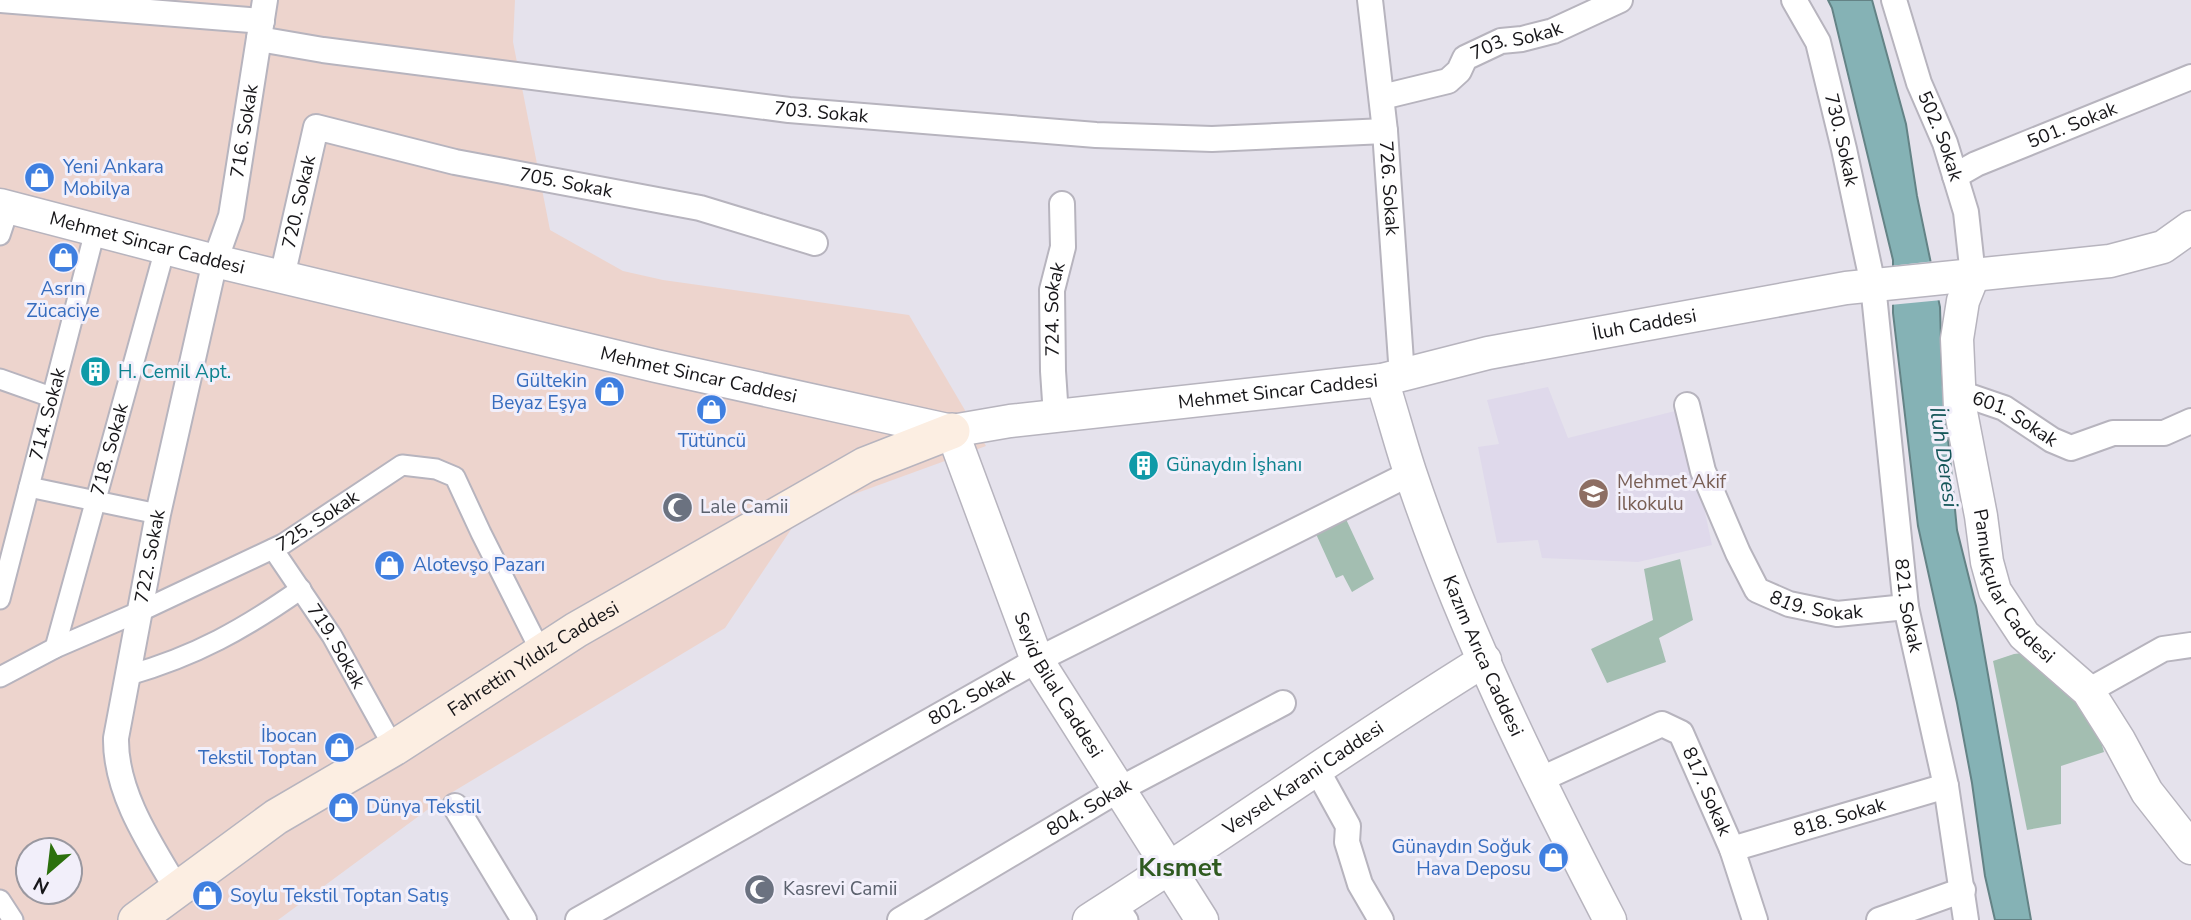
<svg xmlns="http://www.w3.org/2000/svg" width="2191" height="920" font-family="'Nunito Sans',sans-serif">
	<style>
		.commercial { fill: #edd4cd; fill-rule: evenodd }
		.built { fill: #dfd9eb }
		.green { fill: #a3beb1 }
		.water { fill: #85b2b5; stroke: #648386; stroke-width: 2 }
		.pier { fill: #e5e2ec }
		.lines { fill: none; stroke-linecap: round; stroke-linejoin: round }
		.pedestrian-casing { stroke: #b7b4be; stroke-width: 23 }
		.minor-casing { stroke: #b7b4be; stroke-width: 28 }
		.tertiary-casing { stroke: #b7b4be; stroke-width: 35 }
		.secondary-casing { stroke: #b7b4be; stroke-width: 38 }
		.pedestrian { stroke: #fff; stroke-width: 19 }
		.minor { stroke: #fff; stroke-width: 24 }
		.tertiary { stroke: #fff; stroke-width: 32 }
		.secondary { stroke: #fceee2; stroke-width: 35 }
		.labels { text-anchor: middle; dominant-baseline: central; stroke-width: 6; stroke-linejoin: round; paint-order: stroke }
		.street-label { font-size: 19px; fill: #171619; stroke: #f2effa }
		.shop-label { font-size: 19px; fill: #366cbe; stroke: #f2effa; text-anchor: start }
		.culture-label { font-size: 19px; fill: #0d838f; stroke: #f2effa; text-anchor: start }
		.education-label { font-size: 19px; fill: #785e54; stroke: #f2effa; text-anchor: start }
		.worship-label { font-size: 19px; fill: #5b616d; stroke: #f2effa; text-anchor: start }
		.water-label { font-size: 21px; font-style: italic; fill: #155659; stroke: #f2effa }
		.district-label { font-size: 26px; font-weight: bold; fill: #2f5a20; stroke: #f2effa }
	</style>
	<rect width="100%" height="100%" fill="#e5e2ec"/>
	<path class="commercial" d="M0,0H515L513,42L550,230L623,271L663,280L909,315L986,446L802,513L725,628L446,796L278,920H0ZM28,850H70V892H28Z"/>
	<polygon class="built" points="1548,387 1568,438 1683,409 1712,545 1638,562 1542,558 1538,540 1497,543 1478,447 1499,444 1487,400"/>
	<g class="green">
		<polygon points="1345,517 1374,579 1352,592 1343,575 1336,578 1316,534"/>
		<polygon points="1680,559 1693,620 1659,638 1666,662 1607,683 1591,649 1653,620 1644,569"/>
		<polygon points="2031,652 2077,691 2099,735 2104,752 2061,766 2061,824 2027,830 1993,661 2014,654"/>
	</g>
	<polygon class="water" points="1828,0 1872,0 1906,124 1917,196 1940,307 1942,377 1957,530 1976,606 2031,920 1995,920 1985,876 1972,783 1957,703 1918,526 1893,313 1893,260 1832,8"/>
	<polygon class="pier" points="1935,261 1942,300 1890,305 1890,266"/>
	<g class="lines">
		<defs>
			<g id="pedestrian">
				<polyline points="0,235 9,208"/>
				<polyline points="0,379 51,397"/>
				<polyline points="29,487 158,514"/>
				<path id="s1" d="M273,549L332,636L394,748"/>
				<path id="s2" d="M0,599L95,231"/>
				<path id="s3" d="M55,648L165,249"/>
				<path d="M129,675C196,656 244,629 301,589"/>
				<path id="s4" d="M0,677L55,648L141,611L283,544L402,465L436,469L455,477L481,533L541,652"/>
				<polyline points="0,900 13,920"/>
				<polyline points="1116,903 1128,920"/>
			</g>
			<g id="minor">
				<polyline points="0,0 262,21"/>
				<path id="s5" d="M1370,0L1385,131L1402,376"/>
				<path id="s6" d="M1794,0L1818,42L1844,149L1873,285L1906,607L1946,786L1966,920"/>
				<path id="s7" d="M1894,0L1919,83L1945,143L1966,212L1973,276"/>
				<path id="s8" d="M259,39L323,50L789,110L1096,135L1212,139L1385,131"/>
				<path id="s9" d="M1382,97L1448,81L1459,71L1465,58L1501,41L1522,39L1553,31L1620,0"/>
				<path id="s10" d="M1955,176L1976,164L2191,77"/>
				<path id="s11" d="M282,277L316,127L455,162L700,208L815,243"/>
				<path id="s12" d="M1960,393L2004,408L2052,440L2071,448L2113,433H2164L2191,421"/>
				<path id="s13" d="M1687,405L1703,471L1738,553L1757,590L1789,604L1837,614L1906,607"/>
				<path id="s14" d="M1056,416L1053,371L1052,290L1063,247L1062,204"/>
				<polyline points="2088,691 2163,649 2191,645"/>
				<polyline points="1316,768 1348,826 1347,842 1360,884 1381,920"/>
				<path id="s15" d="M1539,780L1662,724L1681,733L1732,849L1755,920"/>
				<polyline points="455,806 524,920"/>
				<path id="s16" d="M1732,849L1946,786"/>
				<path id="s17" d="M177,889C150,844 115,792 116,738L158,514L215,261L231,216L265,0"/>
				<path id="s18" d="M578,920L1037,660L1411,473"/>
				<path id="s19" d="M900,920L1120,789L1283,703"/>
				<polyline points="1879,920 1963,890"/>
			</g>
			<g id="tertiary">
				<path id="s20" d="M0,205L215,261L656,366L952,431L1010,421L1382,380L1488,353L1846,288L2110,261L2163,247L2191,227"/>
				<path id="s21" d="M1973,276L1963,301L1957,339L1960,407L1981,516L1987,562L1995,591L2024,635L2088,691L2119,740L2147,792L2191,848"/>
				<path id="s22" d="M1382,380C1392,411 1400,442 1410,472C1462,627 1535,776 1610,920"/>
				<path id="s23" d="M952,431L1037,660L1202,920"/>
				<path id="s24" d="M1089,920C1222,836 1350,743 1485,660"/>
			</g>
			<g id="secondary">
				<path id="s25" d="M136,920L276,817L394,748L576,630L865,465L952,431"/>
			</g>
		</defs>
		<use href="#pedestrian" class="pedestrian-casing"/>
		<use href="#minor" class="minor-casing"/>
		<use href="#tertiary" class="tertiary-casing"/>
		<use href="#secondary" class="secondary-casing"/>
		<use href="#pedestrian" class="pedestrian"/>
		<use href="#minor" class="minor"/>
		<use href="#tertiary" class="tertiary"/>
		<use href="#secondary" class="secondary"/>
	</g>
	<defs>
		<symbol id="shop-disc" viewBox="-11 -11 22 22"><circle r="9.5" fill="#3f7fe0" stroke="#f2effa"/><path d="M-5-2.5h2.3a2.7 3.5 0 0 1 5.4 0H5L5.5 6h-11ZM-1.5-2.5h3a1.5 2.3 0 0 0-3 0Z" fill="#fff"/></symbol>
		<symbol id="building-disc" viewBox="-11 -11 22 22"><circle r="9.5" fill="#0f9aa8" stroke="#f2effa"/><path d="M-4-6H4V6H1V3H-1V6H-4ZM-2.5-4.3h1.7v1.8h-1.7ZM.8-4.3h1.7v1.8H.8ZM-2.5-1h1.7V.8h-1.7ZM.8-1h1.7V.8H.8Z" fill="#fff"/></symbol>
		<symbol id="school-disc" viewBox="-11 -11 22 22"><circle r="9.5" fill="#8d6e63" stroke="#f2effa"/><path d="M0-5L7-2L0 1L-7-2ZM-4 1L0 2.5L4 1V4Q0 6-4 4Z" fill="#fff"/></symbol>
		<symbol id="mosque-disc" viewBox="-11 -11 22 22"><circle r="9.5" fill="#6b7280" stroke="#f2effa"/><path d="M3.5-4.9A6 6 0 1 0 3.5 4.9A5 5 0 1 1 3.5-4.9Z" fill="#fff"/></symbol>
	</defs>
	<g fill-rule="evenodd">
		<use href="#shop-disc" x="22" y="160" width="35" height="35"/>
		<use href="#shop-disc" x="46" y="240" width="35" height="35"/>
		<use href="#building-disc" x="78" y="354" width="35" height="35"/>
		<use href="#shop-disc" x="592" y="374" width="35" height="35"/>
		<use href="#shop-disc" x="694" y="392" width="35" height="35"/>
		<use href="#building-disc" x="1126" y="448" width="35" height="35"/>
		<use href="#school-disc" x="1576" y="476" width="35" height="35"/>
		<use href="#mosque-disc" x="660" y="490" width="35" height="35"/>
		<use href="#shop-disc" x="372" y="548" width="35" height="35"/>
		<use href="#shop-disc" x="322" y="730" width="35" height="35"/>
		<use href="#shop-disc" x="326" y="790" width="35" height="35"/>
		<use href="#shop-disc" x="1536" y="840" width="35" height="35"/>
		<use href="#mosque-disc" x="742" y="872" width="35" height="35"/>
		<use href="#shop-disc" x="190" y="878" width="35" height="35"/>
	</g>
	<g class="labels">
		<g class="street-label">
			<text stroke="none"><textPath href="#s9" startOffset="152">703. Sokak</textPath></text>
			<text stroke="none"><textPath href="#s8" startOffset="567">703. Sokak</textPath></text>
			<text stroke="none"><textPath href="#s10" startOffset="128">501. Sokak</textPath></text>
			<text stroke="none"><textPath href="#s17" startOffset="786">716. Sokak</textPath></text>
			<text stroke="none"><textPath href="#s7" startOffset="144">502. Sokak</textPath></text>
			<text stroke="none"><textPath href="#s6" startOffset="149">730. Sokak</textPath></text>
			<text stroke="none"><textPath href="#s11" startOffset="410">705. Sokak</textPath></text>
			<text stroke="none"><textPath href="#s5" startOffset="189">726. Sokak</textPath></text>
			<text stroke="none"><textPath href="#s11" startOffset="77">720. Sokak</textPath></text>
			<text stroke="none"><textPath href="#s20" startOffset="152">Mehmet Sincar Caddesi</textPath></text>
			<text stroke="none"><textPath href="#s14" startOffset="107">724. Sokak</textPath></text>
			<text stroke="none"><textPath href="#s20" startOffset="1680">İluh Caddesi</textPath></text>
			<text stroke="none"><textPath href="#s20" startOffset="719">Mehmet Sincar Caddesi</textPath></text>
			<text stroke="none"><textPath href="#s20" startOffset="1307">Mehmet Sincar Caddesi</textPath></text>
			<text stroke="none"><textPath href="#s2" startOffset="191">714. Sokak</textPath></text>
			<text stroke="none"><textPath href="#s12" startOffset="61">601. Sokak</textPath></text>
			<text stroke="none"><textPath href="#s3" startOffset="206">718. Sokak</textPath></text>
			<text stroke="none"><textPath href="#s4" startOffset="354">725. Sokak</textPath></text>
			<text stroke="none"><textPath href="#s17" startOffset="350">722. Sokak</textPath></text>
			<text stroke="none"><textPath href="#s21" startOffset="324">Pamukçular Caddesi</textPath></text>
			<text stroke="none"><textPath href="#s13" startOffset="261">819. Sokak</textPath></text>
			<text stroke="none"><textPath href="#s6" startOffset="620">821. Sokak</textPath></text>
			<text stroke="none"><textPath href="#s1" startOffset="116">719. Sokak</textPath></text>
			<text stroke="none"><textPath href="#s22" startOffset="294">Kazım Arıca Caddesi</textPath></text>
			<text stroke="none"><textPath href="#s25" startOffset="476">Fahrettin Yıldız Caddesi</textPath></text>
			<text stroke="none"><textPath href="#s23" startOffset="276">Seyid Bilal Caddesi</textPath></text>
			<text stroke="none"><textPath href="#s18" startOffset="452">802. Sokak</textPath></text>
			<text stroke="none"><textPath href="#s24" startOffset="257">Veysel Karani Caddesi</textPath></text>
			<text stroke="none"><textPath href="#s15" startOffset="220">817. Sokak</textPath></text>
			<text stroke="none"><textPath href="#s19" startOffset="220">804. Sokak</textPath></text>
			<text stroke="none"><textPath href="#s16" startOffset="112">818. Sokak</textPath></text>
		</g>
		<g class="shop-label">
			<text x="63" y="167">Yeni Ankara<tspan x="63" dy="22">Mobilya</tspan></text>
			<text x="63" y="289" text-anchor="middle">Asrın<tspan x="63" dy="22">Zücaciye</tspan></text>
			<text x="587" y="381" text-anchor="end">Gültekin<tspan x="587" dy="22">Beyaz Eşya</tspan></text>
			<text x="712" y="441" text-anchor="middle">Tütüncü</text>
			<text x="413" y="565">Alotevşo Pazarı</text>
			<text x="317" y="736" text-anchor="end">İbocan<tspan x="317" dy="22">Tekstil Toptan</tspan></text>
			<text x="366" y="807">Dünya Tekstil</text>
			<text x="1531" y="847" text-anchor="end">Günaydın Soğuk<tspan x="1531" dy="22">Hava Deposu</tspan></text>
			<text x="230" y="896">Soylu Tekstil Toptan Satış</text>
		</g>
		<g class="culture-label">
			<text x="118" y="372">H. Cemil Apt.</text>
			<text x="1166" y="465">Günaydın İşhanı</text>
		</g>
		<g class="education-label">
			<text x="1617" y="482">Mehmet Akif<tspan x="1617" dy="22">İlkokulu</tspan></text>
		</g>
		<g class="worship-label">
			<text x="700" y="507">Lale Camii</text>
			<text x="783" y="889">Kasrevi Camii</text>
		</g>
		<g class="water-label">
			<text transform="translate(1944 457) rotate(82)">İluh Deresi</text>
		</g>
		<g class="district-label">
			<text x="1180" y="867">Kısmet</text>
		</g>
	</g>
	<g transform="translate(49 871) rotate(208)"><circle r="33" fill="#f2effa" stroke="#9a98a0" stroke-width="2"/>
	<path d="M0-5L12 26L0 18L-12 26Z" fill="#2c700d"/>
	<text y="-10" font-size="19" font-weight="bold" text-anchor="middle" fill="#171619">N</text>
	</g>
</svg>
